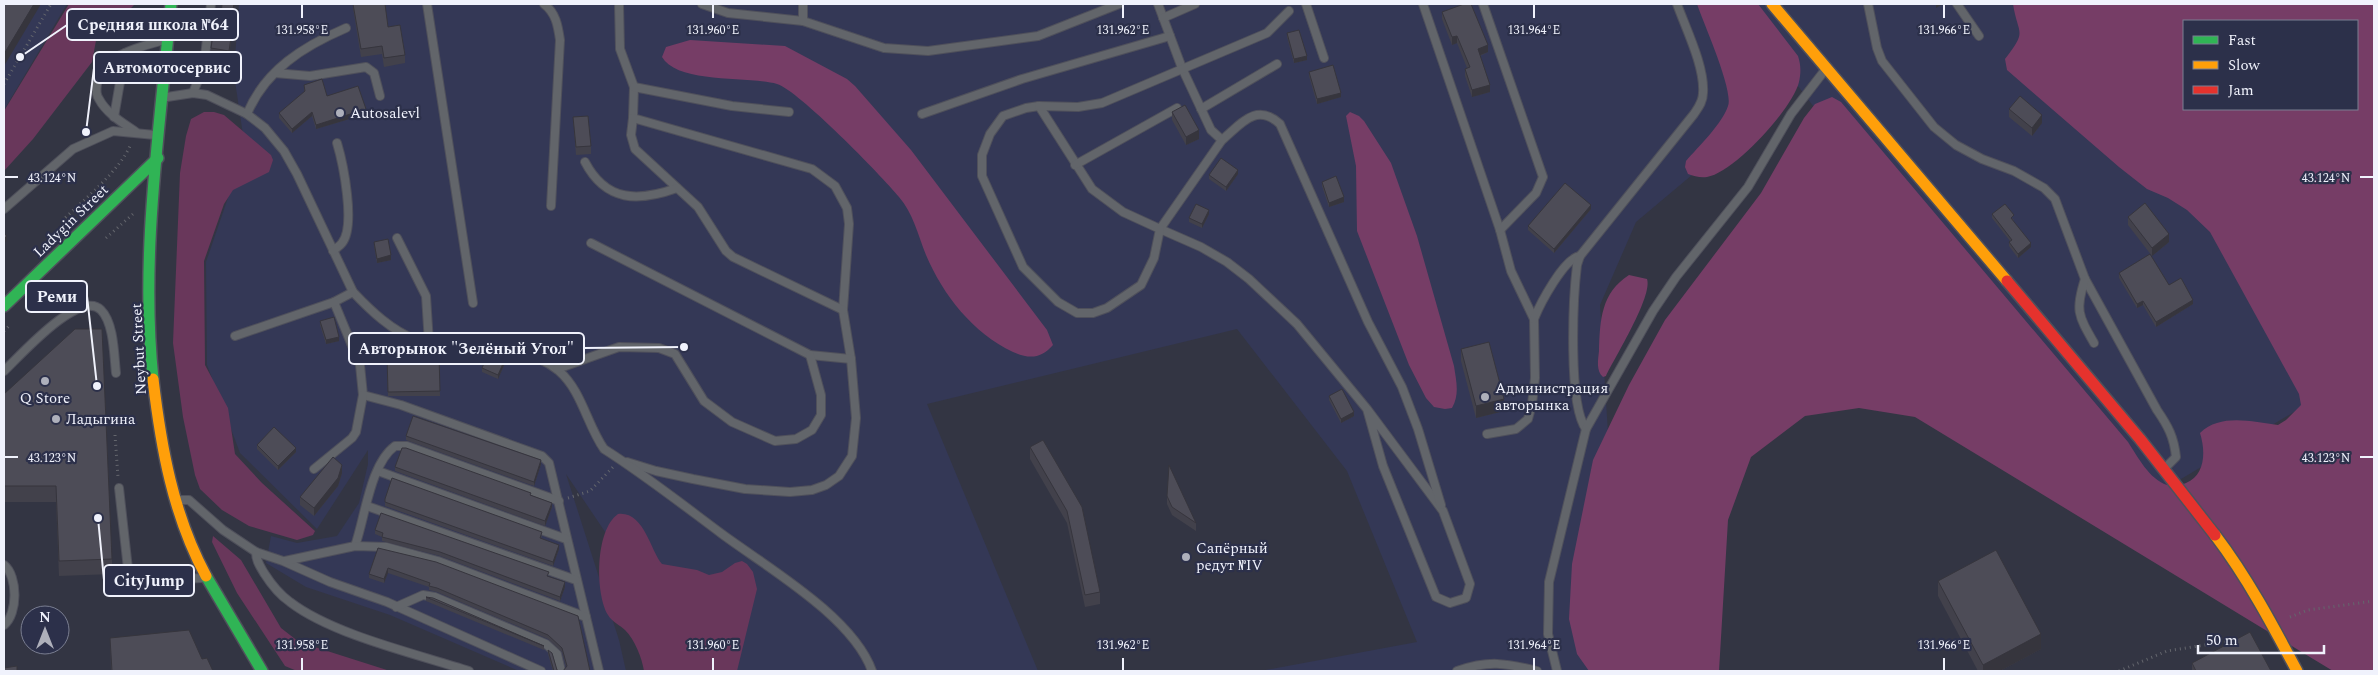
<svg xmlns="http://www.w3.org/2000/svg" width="2378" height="675" font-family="Spectral,serif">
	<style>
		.built { fill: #343856 }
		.green { fill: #69375b }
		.forest { fill: #763d66; fill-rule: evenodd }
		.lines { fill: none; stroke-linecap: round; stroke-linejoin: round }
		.lane-casing { stroke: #4f505b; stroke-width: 10 }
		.fast-casing { stroke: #4f505b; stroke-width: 14 }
		.slow-casing { stroke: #4f505b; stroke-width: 14 }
		.jam-casing { stroke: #4f505b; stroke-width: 14 }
		.path { stroke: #64666d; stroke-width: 3; stroke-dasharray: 1 4; stroke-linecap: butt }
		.lane { stroke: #62656a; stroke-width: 8 }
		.fast { stroke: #30b455; stroke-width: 11 }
		.slow { stroke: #ff9f0a; stroke-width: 11 }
		.jam { stroke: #e5322d; stroke-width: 11 }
		.wall { fill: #42414b }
		.shaded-wall { fill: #36353d }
		.building { fill: #4d4c57; stroke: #36353d }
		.ticks { fill: none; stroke: #f0f2fc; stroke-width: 2 }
		.poi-dot { fill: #aeb0bb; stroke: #2c304a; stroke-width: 2 }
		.labels { text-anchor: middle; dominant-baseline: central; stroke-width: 4.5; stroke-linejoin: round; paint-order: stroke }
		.poi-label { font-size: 15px; fill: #f0f2fc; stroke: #2c304a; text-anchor: start }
		.street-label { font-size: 15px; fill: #f0f2fc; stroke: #2c304a }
		.ticks-label { font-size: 12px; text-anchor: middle; fill: #f0f2fc; stroke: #2c304a; stroke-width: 4.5; stroke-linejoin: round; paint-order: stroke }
		.leader { fill: none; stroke: #f0f2fc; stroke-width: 2 }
		.callout-dot { fill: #f0f2fc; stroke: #2c304a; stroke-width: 2 }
		.callout { fill: #2c304a; stroke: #f0f2fc; stroke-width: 2 }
		.callout-label { font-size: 16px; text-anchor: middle; font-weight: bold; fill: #f0f2fc }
	</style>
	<rect width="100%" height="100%" fill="#333543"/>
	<g class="built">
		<polygon points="4,4 67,4 4,110"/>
		<polygon points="239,4 2077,4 2343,383 2122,514 1798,86 1636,222 1600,305 1609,449 1598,671 1260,671 1417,642 1347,471 1237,329 927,404 1038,671 699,671 566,474 619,640 626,671 519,671 390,615 306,587 266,563 271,536 297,543 337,536 359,503 368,464 368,450 317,529 240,453 207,365 206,262 245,148 235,81 235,57"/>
	</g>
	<g class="green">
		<polygon points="69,4 134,5 128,11 103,15 100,19 92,62 33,139 4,171 4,111"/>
		<polygon points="204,112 214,112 224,115 271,155 273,160 269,172 233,190 224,204 204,261 205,365 228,408 235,454 262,483 315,531 313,535 297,540 249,526 222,510 200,489 195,475 183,417 173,343 180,173 186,136 191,119"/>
		<path d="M618,514C644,511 650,550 662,564L697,570L709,575L722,572L735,563L742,561L747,564L753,572L757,589L737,671H644C642,658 635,640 625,630C620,625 612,622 608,615C595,593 595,530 618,514Z"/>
		<polygon points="213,536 241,560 281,628 299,642 390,671 297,671 285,666 237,593 212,542"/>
	</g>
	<g class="forest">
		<path d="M1697,4H1758L1798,56C1801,65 1801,73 1799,82C1793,108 1734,173 1707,177C1700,178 1694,176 1688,174L1685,167L1686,161C1699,146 1722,124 1728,106C1734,91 1703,22 1697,4Z"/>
		<path d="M2013,4H2374V671H2333L1915,417L1859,408L1805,416L1751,457L1728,520L1719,671H1589L1577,654L1569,619L1572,564L1593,460L1629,385L1665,320L1761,193L1804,118L1815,104L1832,97L1841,102L2128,442C2138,457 2149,479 2167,485C2174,487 2179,486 2186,483C2205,475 2206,452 2200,433C2221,413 2252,422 2278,425L2286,420L2301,405L2299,394L2210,232L2187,210L2168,198L2147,189L2119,167L2007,70L2005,59C2028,29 2018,36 2013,4ZM2184,21H2357V109H2184Z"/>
		<path d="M690,40L785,46L847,79L855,86L911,150L1047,330L1053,345C1041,359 1029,359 1013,352C973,333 943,295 926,255C918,235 913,213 899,197C882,176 798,90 777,84C750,76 677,84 662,57L666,47Z"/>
		<path d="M1350,112L1359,116L1364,121L1391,163L1417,236L1454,366C1456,380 1460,394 1452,408L1445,409L1434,407L1426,398L1409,365L1357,231L1356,166L1346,116Z"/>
		<path d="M1629,275L1647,279C1653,296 1615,357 1606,376L1603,377C1596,371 1598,360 1599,351C1600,320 1601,293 1629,275Z"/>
	</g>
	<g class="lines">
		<defs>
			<g id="lane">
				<polyline points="427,4 473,303"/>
				<path d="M544,4C556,13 558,26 560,40L551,206"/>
				<polyline points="619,4 620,49 634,87 633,118 812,169 835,186 847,208 849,224 843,310 851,359 856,418 852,456 839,476 826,485 812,490 790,492 745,489 693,479 656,471 627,462"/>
				<polyline points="702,4 728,13 803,21"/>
				<polyline points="803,4 803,21 884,48 928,51 1038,36 1119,4"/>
				<polyline points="1158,4 1182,68 1211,130 1222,140 1160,229 1201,247 1227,262 1249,279 1297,324 1367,409 1383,466 1436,597 1450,603 1466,598 1470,584 1443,511 1367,409"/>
				<polyline points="1306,4 1324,58"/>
				<polyline points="1423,4 1500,230 1511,271 1534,319 1535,378 1532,404 1528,419 1516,429 1487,434"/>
				<polyline points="1483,4 1543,177 1536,193 1500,230"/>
				<path d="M1868,4L1877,48L1882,61L1934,127L1956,145L1982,159L2014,171L2044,188L2055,199L2085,279L2157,410C2168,426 2174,437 2176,457L2165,468"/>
				<polyline points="1957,4 1979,36"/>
				<polyline points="1163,18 1195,4"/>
				<polyline points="275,73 310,76 366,67 374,73 380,96"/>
				<polyline points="634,87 732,106 789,112"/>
				<polyline points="193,93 204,65 211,4"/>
				<path d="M167,97L193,93L207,95L247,114L265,128L284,151L297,174L353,292C371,311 391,330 416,340C428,344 441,344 454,345C489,347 530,347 559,371C582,391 587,425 604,449C645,475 683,505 722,534C768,568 853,617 872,671"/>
				<polygon points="1039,106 1092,189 1123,212 1160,229 1154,258 1141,285 1107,308 1093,313 1077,313 1058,302 1023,267 982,176 982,155 990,134 1003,116 1026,108"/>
				<polyline points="1039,106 1078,107 1102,103 1267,33 1289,11"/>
				<polyline points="1201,109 1277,64"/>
				<path d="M247,114C265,70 304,46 346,28"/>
				<polyline points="922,114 1022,79 1170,36"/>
				<polyline points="114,117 125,53"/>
				<polyline points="633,118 631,135 635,149 698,207 726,251 733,257 843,310"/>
				<path d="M136,132C123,123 107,114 99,99C96,95 96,90 97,84C102,55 139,47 164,40"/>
				<path d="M1222,140C1241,124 1256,102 1280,124L1368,322L1402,387L1418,429L1441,505"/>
				<path d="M585,162C606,202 638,202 677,188"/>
				<polyline points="1075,165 1177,108"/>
				<polyline points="4,209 73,149 113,131 155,135"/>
				<polyline points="397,238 426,296 429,343"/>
				<polyline points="591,243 810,355 851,359"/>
				<path d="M333,251C336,248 340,246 342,243C356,226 343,163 337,143"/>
				<path d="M2085,279C2075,310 2078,315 2094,343"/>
				<polyline points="353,292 334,302 360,365 363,395 401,405 542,456 549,463 599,671"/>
				<path d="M1534,319C1540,304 1564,258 1580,256"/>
				<polyline points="235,336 334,302"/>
				<polyline points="557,369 619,347 659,348 675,354 704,401 732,422 775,441 796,439 812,430 821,415 821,395 810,355"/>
				<path d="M4,371C19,357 80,288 101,310C114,323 114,355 116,373"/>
				<path d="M1586,429C1568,405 1573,298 1577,265L1580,256L1694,114C1698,108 1703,102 1703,93C1705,67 1686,29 1677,4"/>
				<polyline points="314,469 352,438 356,432 363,395"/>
				<polyline points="378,471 566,539"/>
				<polyline points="119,488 128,569 134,581 202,578"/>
				<polyline points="180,500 189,500 223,530 256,552 283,561 330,582 387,602 541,671"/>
				<polyline points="367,506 576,580"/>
				<path d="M355,546C365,518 370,464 395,446H407L559,501"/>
				<path d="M256,552C256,561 260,566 264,573C271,584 280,595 290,602C333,635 417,654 469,671"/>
				<polyline points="285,561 355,546 387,547 438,561 586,617"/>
				<path d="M4,565C18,576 18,614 4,625"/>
				<polyline points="396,607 423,595 435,597 546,644 557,654 561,671"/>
				<path d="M1457,671C1489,660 1505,663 1537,671"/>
				<polyline points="1557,671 1548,634 1549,582 1586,429 1653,311 1676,277 1748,187 1791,114 1825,70"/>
			</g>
			<g id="fast">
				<polyline points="4,306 158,158"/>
				<path d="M153,379C140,255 160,128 171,4"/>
				<polyline points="206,576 262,671"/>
			</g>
			<g id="slow">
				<polyline points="1772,4 2007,281"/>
				<path d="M153,379C161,447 173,515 206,576"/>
				<path d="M2215,535C2247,577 2272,624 2297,671"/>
			</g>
			<polyline id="jam" points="2007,281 2140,439 2215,535"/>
		</defs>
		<use href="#lane" class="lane-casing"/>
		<use href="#fast" class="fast-casing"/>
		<use href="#slow" class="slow-casing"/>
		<use href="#jam" class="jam-casing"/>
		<g class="path">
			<polyline points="4,84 51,4"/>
			<path d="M62,221C84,199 119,172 131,144"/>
			<polyline points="106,238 133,214"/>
			<polyline points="4,331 11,324"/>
			<polyline points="115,435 118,477"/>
			<polyline points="568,498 590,491 613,467"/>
			<polyline points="2290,617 2308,610 2374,601"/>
			<polyline points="2119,671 2167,651 2236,640"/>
		</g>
		<use href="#lane" class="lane"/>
		<use href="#fast" class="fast"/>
		<use href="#slow" class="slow"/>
		<use href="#jam" class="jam"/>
	</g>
	<g class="wall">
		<polygon points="222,4 235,4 229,31 232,35 229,55 211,53 211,48 220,29"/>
		<polygon points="353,4 385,4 388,27 405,55 405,63 384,67 382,54 361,57 353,8"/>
		<polygon points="1442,12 1488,52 1480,56 1490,92 1472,97 1465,76 1465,69 1467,68 1457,43 1452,45 1442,19"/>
		<rect x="119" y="13" width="16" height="19"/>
		<polygon points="1287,33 1307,60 1294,63 1287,37"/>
		<polygon points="1309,72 1341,97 1317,104 1309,76"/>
		<polygon points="304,85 327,96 366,114 316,129 312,116 292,133 279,118 279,113 304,92"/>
		<polygon points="2009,109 2042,123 2032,136 2009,117"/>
		<polygon points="1172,112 1199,139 1186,145 1172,120"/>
		<polygon points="573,117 591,146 591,154 576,155"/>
		<polygon points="1238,174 1226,191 1209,179 1209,175"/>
		<polygon points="1322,182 1344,202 1329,207 1322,186"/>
		<polygon points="1591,209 1554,253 1528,230 1528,226"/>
		<polygon points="1209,214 1202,228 1189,222 1189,218"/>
		<polygon points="1992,214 2014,219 2013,220 2031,247 2018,258 2009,246 2009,242 2010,241 1992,218"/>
		<polygon points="2128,217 2169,242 2152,256 2128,225"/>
		<polygon points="374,242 391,260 377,263 374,246"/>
		<polygon points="2119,273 2169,285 2193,304 2156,327 2143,305 2137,308 2119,278"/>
		<polygon points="320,321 339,341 326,344 320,325"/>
		<polygon points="1461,349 1504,411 1476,418 1461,361"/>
		<polygon points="439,355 440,396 388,396 387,356"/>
		<polygon points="505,363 498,379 482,372 482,368"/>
		<polygon points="4,394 112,559 112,574 59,576 56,502 4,502"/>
		<polygon points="1329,396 1354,416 1341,423 1329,400"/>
		<polygon points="406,436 541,464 534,486 406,440"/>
		<polygon points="257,445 296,452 278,470 257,449"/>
		<polygon points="1030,447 1082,507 1100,592 1100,604 1085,607 1067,523 1030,459"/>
		<polygon points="395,467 531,495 552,507 545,526 395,471"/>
		<polygon points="342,473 338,486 314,516 300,505 300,497"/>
		<polygon points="1167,496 1196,523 1196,531 1172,515 1167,504"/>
		<polygon points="385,499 542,536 541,538 559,549 553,566 385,506"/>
		<polygon points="375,530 549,577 565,587 560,601 440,556 382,541 382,537 375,534"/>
		<polygon points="378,548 578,616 590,671 566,667 562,652 548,639 437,592 429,590 429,587 388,573 384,583 369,578 369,574"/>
		<polygon points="1938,581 2041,649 2000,671 1978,671 1938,596"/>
		<polygon points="426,597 544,646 544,650 426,601"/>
		<polygon points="110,638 202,659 213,671 111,671"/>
		<polygon points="548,650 557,670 559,671 553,671 548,654"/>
		<polygon points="2192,663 2271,671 2192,671"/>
	</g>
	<g class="shaded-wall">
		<polygon points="34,4 41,4 4,66 4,54"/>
		<polygon points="234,4 235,4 229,33 229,27"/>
		<polygon points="1936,4 1943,4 1936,8"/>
		<polygon points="1457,36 1457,43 1452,45 1452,37"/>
		<polygon points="1488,45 1488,52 1478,56 1478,49"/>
		<polygon points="1307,56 1307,60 1294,63 1294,59"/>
		<polygon points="1490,85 1490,92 1472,97 1472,90"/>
		<polygon points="1341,93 1341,97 1317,104 1317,99"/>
		<polygon points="366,109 366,114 316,129 316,125"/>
		<polygon points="312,112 312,116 292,133 292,129"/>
		<polygon points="2042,115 2042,123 2032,136 2032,128"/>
		<polygon points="1199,130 1199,139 1186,145 1186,137"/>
		<polygon points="1238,170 1238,174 1226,191 1226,187"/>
		<polygon points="1344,197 1344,202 1329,207 1329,203"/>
		<polygon points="1591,205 1591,209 1554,253 1554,249"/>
		<polygon points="1209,210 1209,214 1202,228 1202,224"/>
		<polygon points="2169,234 2169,242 2152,256 2152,248"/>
		<polygon points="7,236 7,240 4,244 4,239"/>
		<polygon points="2031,243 2031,247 2018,258 2018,254"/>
		<polygon points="391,255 391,260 377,263 377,259"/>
		<polygon points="2193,300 2193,304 2156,327 2156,322"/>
		<polygon points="2143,301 2143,305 2137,308 2137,304"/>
		<polygon points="339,337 339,341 326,344 326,340"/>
		<polygon points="505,359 505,363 498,379 498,375"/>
		<polygon points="1504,399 1504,411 1476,418 1476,406"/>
		<polygon points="1354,412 1354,416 1341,423 1341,419"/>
		<polygon points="296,448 296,452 278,470 278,466"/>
		<polygon points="541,460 541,464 534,486 534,482"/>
		<polygon points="342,465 342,473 338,486 314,516 314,508"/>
		<polygon points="552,503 552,507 545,526 545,521"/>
		<polygon points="559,545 559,549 553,566 553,562"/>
		<polygon points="388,568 388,573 384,583 384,579"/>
		<polygon points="565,582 565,587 560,601 560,597"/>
		<polygon points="2041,634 2041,649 2000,671 1983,671 1983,665"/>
	</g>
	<g class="building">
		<polygon points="4,4 34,4 4,54"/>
		<polygon points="222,4 234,4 229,27 220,26"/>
		<polygon points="353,4 385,4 388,27 400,25 405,55 384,58 382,46 361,49"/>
		<polygon points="1464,4 1471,4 1488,45 1478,49 1490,85 1472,90 1465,69 1470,67 1457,36 1452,37 1442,12"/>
		<polygon points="214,28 232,31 229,51 211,48"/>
		<polygon points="1299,30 1307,56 1294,59 1287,33"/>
		<polygon points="1333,65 1341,93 1317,99 1309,72"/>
		<polygon points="322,79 327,96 358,86 366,109 316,125 312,112 292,129 279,113 305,91 304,85"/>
		<polygon points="2020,96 2042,115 2032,128 2009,109"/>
		<polygon points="1185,105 1199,130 1186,137 1172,112"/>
		<polygon points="588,116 591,146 576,147 573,117"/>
		<polygon points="1221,158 1238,170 1226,187 1209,175"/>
		<polygon points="1336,176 1344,197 1329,203 1322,182"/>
		<polygon points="1565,183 1591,205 1554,249 1528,226"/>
		<polygon points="2145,203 2169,234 2152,248 2128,217"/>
		<polygon points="1196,204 1209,210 1202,224 1189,218"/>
		<polygon points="2005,204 2014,215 2011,218 2031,243 2018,254 2009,242 2012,240 1992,214"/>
		<polygon points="4,233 7,236 4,239"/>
		<polygon points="388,239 391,255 377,259 374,242"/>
		<polygon points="2150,254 2169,285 2181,278 2193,300 2156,322 2143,301 2137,304 2119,273"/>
		<polygon points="334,317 339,337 326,340 320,321"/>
		<polygon points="75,329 102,329 112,559 59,561 56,486 4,486 4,394"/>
		<polygon points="1489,342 1504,399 1476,406 1461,349"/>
		<polygon points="489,352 505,359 498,375 482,368"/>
		<polygon points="439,355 440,391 388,392 387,356"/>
		<polygon points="1342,389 1354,412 1341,419 1329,396"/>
		<polygon points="413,416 541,460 534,482 406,436"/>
		<polygon points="274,427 296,448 278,466 257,445"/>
		<polygon points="1043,440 1082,507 1100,592 1085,595 1067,511 1030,447"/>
		<polygon points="402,448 406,448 531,493 530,495 552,503 545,521 395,467"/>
		<polygon points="333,457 342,465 338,478 314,508 300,497"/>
		<polygon points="1169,465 1196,523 1172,507 1167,496"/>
		<polygon points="392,478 542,532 540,538 559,545 553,562 385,502 385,499"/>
		<polygon points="381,513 549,572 547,576 565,582 560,597 440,552 382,537 383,533 375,530"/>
		<polygon points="378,548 436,562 578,616 590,671 563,671 567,666 562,648 548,635 437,588 429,586 430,583 388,568 384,579 369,574"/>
		<polygon points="1996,550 2041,634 1983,665 1938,581"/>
		<polygon points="426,597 433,598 544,646"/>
		<polygon points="189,630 202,659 207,658 213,671 112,671 110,638"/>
		<polygon points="2250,632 2271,671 2196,671 2192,663"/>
		<polygon points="548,650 552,653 557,670 559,671 554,671"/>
		<polygon points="17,666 17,671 4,671 4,668"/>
	</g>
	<path class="ticks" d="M302,5V18M713,5V18M1123,5V18M1534,5V18M1944,5V18M5,177H18M2360,177H2373M5,457H18M2360,457H2373M302,658V670M713,658V670M1123,658V670M1534,658V670M1944,658V670"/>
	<g class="poi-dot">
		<circle cx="340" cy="113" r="5"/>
		<circle cx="45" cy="381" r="5"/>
		<circle cx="1485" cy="397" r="5"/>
		<circle cx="56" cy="419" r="5"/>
		<circle cx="1186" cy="557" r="5"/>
	</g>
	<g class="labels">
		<g class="poi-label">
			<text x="350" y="113">Autosalevl</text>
			<text x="1495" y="388">Администрация<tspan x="1495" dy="17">авторынка</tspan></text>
			<text x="45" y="398" text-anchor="middle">Q Store</text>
			<text x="66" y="419">Ладыгина</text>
			<text x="1196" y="548">Сапёрный<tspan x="1196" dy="17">редут №IV</tspan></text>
		</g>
		<g class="street-label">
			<text transform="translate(71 221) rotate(-44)">Ladygin Street</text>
			<text transform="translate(139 349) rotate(-93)">Neybut Street</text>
		</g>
	</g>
	<g class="ticks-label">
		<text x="302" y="34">131.958°E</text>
		<text x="713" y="34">131.960°E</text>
		<text x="1123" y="34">131.962°E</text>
		<text x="1534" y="34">131.964°E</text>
		<text x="1944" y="34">131.966°E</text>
		<text x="52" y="182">43.124°N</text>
		<text x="2326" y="182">43.124°N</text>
		<text x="52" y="462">43.123°N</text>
		<text x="2326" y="462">43.123°N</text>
		<text x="302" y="649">131.958°E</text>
		<text x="713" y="649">131.960°E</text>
		<text x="1123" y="649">131.962°E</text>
		<text x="1534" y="649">131.964°E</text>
		<text x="1944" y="649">131.966°E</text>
	</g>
	<path class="leader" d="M20 57L67 25M86 132L94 68M97 386L87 296M684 347L584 348M98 518L104 580"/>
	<g class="callout-dot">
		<circle cx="20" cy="57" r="5"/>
		<circle cx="86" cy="132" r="5"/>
		<circle cx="97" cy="386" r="5"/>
		<circle cx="684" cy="347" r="5"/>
		<circle cx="98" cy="518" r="5"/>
	</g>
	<g class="callout">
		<rect x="67" y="9" width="171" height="31" rx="5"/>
		<rect x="94" y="52" width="147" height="31" rx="5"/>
		<rect x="26" y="281" width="61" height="31" rx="5"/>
		<rect x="349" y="333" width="235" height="31" rx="5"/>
		<rect x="104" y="565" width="90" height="31" rx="5"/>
	</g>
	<g class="callout-label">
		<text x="153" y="30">Средняя школа №64</text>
		<text x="167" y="73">Автомотосервис</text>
		<text x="57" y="302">Реми</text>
		<text x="466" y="354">Авторынок "Зелёный Угол"</text>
		<text x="149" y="586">CityJump</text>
	</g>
	<rect width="2378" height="675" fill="none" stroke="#f0f2fc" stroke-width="10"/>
	<rect x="2183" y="20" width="175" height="90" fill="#2c304a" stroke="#7a7e91"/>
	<rect x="2193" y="36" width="25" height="8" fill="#30b455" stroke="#7a7e91"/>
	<text x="2228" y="45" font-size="15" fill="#f0f2fc">Fast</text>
	<rect x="2193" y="61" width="25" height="8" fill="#ff9f0a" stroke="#7a7e91"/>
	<text x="2228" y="70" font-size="15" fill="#f0f2fc">Slow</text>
	<rect x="2193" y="86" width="25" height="8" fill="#e5322d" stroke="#7a7e91"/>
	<text x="2228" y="95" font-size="15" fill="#f0f2fc">Jam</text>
	<g transform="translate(45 630)"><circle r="24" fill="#2c304a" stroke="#7a7e91"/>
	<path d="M0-4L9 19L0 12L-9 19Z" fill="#aeb0bb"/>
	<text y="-8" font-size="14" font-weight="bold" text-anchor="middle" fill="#f0f2fc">N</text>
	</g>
	<path d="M2198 645v8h126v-8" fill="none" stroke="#f0f2fc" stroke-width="2.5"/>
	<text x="2206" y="645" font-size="15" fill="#f0f2fc" stroke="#2c304a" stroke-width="4" paint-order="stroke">50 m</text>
</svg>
